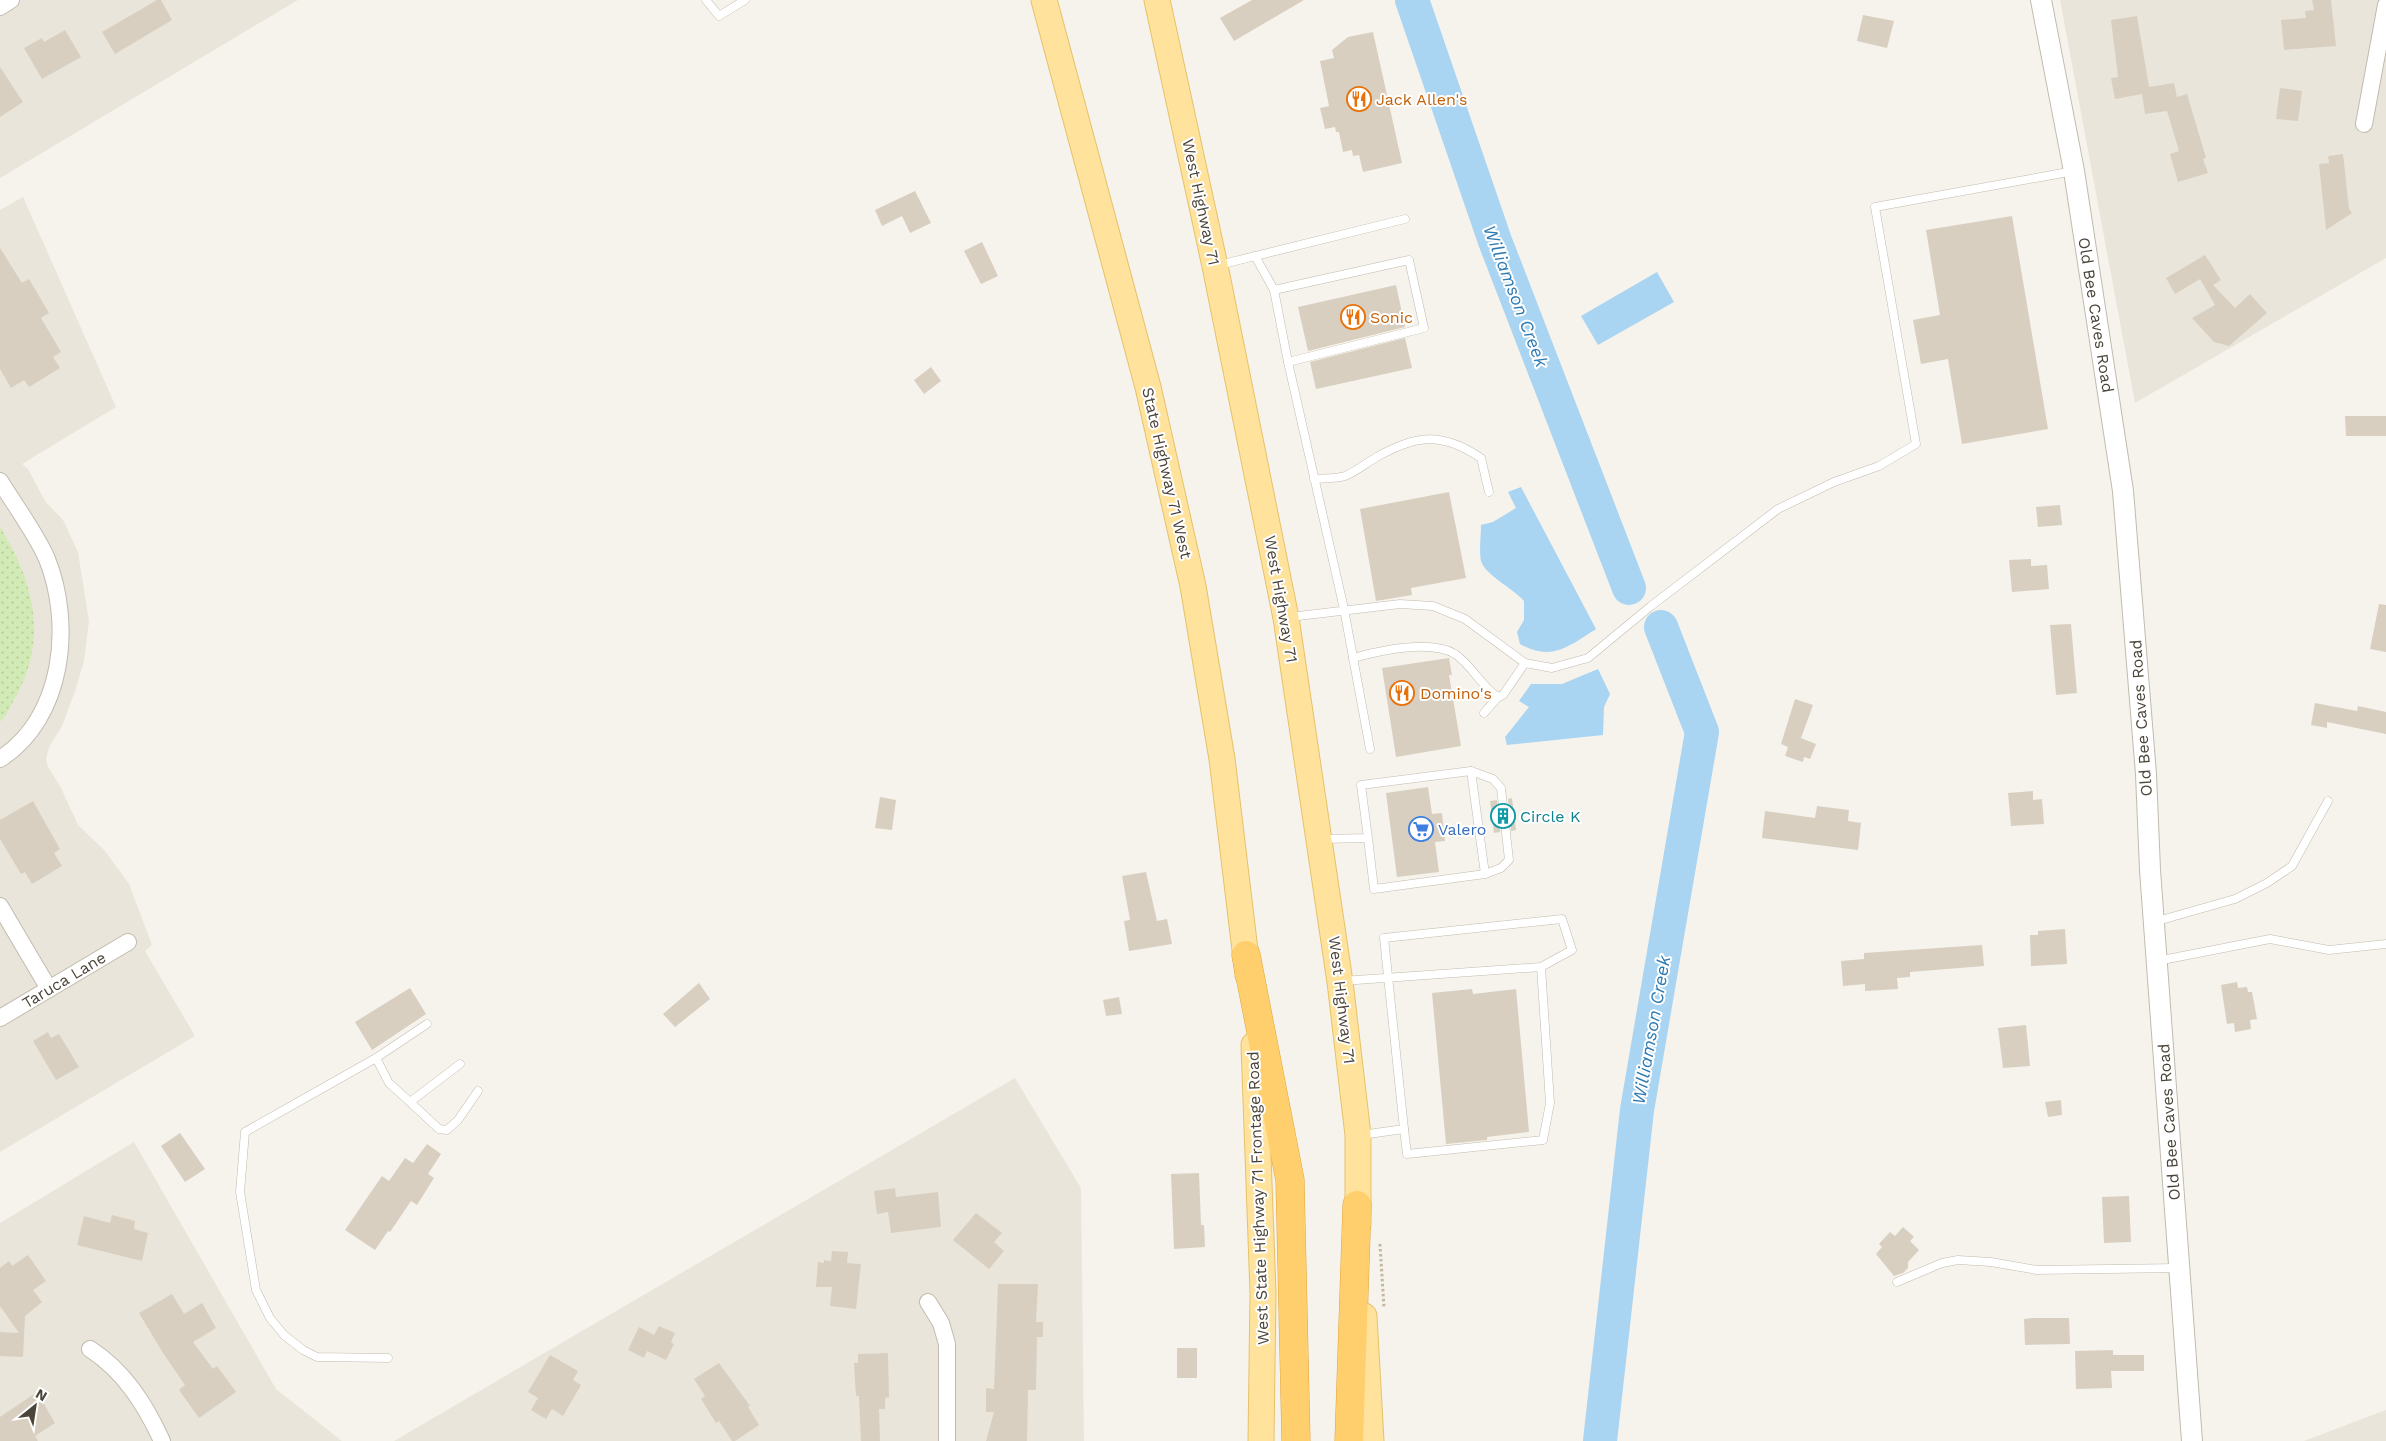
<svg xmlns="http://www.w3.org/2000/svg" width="2386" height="1441" font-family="'Work Sans',sans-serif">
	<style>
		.residential { fill: #eae5da }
		.park { fill: url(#park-dots) }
		.water { fill: #a9d4f2 }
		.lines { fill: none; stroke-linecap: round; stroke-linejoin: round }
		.river { stroke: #a9d4f2; stroke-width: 34 }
		.building { fill: #d8cfc1 }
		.service-casing { stroke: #c2bbae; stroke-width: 9 }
		.minor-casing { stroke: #c2bbae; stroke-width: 18 }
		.tertiary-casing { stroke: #c2bbae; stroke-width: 22 }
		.primary-casing { stroke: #e6c16a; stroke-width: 27 }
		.motorway-casing { stroke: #e0a43c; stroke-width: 29 }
		.path { stroke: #c4b79f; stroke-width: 3; stroke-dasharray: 2.5 2.5; stroke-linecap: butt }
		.service { stroke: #fff; stroke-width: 8 }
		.minor { stroke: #fff; stroke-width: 16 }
		.tertiary { stroke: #fff; stroke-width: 20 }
		.primary { stroke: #ffe39c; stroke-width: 25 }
		.motorway { stroke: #ffcf6e; stroke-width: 28 }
		.labels { text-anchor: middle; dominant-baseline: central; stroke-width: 4; stroke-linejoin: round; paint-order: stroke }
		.food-label { font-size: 16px; fill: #c56008; stroke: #fff; text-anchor: start }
		.street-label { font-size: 16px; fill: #4b4439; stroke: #fff }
		.culture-label { font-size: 16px; fill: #0d838f; stroke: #fff; text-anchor: start }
		.shop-label { font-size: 16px; fill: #366cbe; stroke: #fff; text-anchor: start }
		.water-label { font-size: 18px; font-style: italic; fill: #2e7ab2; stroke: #fff }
	</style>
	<defs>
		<pattern id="park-dots" width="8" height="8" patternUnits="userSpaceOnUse" patternTransform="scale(1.25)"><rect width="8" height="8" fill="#d2eab5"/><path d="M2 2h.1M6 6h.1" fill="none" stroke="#b6ca9c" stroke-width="1.8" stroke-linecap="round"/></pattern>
	</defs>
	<rect width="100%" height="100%" fill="#f6f3ec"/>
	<g class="residential">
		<polygon points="0,0 298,0 0,178"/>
		<polygon points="2060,0 2386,0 2386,258 2135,403"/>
		<polygon points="23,197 116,407 22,464 28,469 45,501 63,520 78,552 89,621 84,661 75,691 62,726 49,747 46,759 48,767 60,786 78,825 105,851 129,884 152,945 145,951 195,1036 0,1152 0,210"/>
		<polygon points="1015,1078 1081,1188 1084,1441 394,1441"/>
		<polygon points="134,1142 276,1389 342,1441 0,1441 0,1223"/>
		<polygon points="2386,1410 2386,1441 2304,1441"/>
	</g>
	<path class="park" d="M0,527C33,580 49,638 16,696C11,705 7,715 0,722Z"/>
	<g class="water">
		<polygon points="1657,272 1674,302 1598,345 1581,316"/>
		<path d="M1521,487L1596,629C1569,646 1552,662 1520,644L1517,632L1524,620V601C1513,588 1486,576 1481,561C1479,550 1481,536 1481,525L1493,522L1516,508L1508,492Z"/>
		<polygon points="1598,669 1610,694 1604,707 1603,735 1507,745 1505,737 1529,707 1519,701 1531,684 1562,684"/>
	</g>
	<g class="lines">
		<g class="river">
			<polyline points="1412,0 1495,241 1629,588"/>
			<polyline points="1600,1441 1637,1110 1702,732 1661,627"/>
		</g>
	</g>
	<g class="building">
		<polygon points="157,0 161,0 172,20 115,54 102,32"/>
		<polygon points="1252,0 1304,0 1234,41 1220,18"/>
		<polygon points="2312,0 2331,0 2336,46 2284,50 2281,20 2306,18 2305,11 2314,10"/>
		<polygon points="1863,15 1894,21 1887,48 1857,41"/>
		<polygon points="2137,16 2149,87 2174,83 2177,97 2187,94 2206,158 2203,159 2208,173 2178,182 2170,154 2179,151 2167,111 2145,114 2142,94 2115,99 2111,78 2118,77 2111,20"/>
		<polygon points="65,30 81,57 42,79 24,48 42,38 44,42"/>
		<polygon points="1373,32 1402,163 1363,172 1359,155 1353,156 1352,150 1343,152 1339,132 1336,132 1335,127 1325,129 1320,108 1329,106 1320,61 1334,58 1332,50 1348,37"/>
		<polygon points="0,67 23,102 0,117"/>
		<polygon points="2280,88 2302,91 2298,121 2276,119"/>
		<polygon points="2343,154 2349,209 2352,213 2326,230 2319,164 2329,163 2328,156"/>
		<polygon points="915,191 931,223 910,233 902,216 882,226 875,210"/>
		<polygon points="2012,216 2048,429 1962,444 1948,359 1921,364 1913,320 1940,315 1926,230"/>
		<polygon points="982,242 998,276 981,284 964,251"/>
		<polygon points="0,248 22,283 29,279 49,313 41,318 61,352 53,357 60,368 29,387 24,380 11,388 0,369"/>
		<polygon points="2205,255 2221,280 2213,285 2235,308 2250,294 2267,313 2229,346 2214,342 2192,318 2215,305 2200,279 2175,294 2166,278"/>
		<polygon points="1396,285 1405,327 1308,351 1298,307"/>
		<polygon points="1405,338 1412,368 1316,389 1310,362"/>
		<polygon points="931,367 941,381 924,394 914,380"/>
		<polygon points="2345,416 2386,416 2386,436 2346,436"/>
		<polygon points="1449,492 1466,578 1411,588 1412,595 1376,601 1360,509"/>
		<polygon points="2060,505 2062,525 2038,527 2036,507"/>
		<polygon points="2031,559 2031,566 2047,565 2049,589 2012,592 2009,560"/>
		<polygon points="2379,604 2386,605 2386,652 2370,649"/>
		<polygon points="2071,624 2077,693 2056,695 2050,625"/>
		<polygon points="1449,658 1452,675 1449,675 1461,746 1396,757 1382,668"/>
		<polygon points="1795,699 1813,705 1801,738 1816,744 1810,759 1804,757 1803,762 1785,756 1788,747 1781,744"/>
		<polygon points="2315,703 2357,711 2358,706 2386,712 2386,734 2327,722 2327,728 2311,725"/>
		<polygon points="1428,787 1432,814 1442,813 1445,841 1435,842 1439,872 1397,877 1386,793"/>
		<polygon points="2033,791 2033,800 2042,799 2044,824 2011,826 2008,793"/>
		<polygon points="880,797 896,800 892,830 875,828"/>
		<polygon points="1512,798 1516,830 1511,831 1508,799"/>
		<polygon points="1497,800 1500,832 1494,833 1490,801"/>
		<polygon points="33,801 60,849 54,853 62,866 32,884 25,872 21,874 0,839 0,820"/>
		<polygon points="1817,806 1849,810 1848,821 1861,823 1858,850 1762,838 1765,811 1815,818"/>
		<polygon points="1146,872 1157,921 1167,919 1172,944 1129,951 1124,921 1130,920 1122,876"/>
		<polygon points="2065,929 2067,964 2031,966 2030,935 2038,935 2038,931"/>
		<polygon points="1982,945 1984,966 1910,972 1910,977 1897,978 1898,989 1865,991 1865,984 1843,986 1841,961 1864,959 1864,953"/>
		<polygon points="2237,982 2238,988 2247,987 2248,992 2252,992 2257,1019 2250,1020 2251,1029 2235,1032 2234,1023 2227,1024 2221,985"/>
		<polygon points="699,983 710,999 675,1027 663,1014"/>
		<polygon points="410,988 426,1014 372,1050 355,1022"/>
		<polygon points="1472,989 1473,994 1516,989 1529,1132 1487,1137 1487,1140 1446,1144 1432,993"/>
		<polygon points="1119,997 1122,1014 1106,1016 1103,1000"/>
		<polygon points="2026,1025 2030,1066 2003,1068 1998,1028"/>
		<polygon points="48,1032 51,1038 59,1034 79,1067 56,1080 33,1041"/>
		<polygon points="2061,1100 2062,1115 2048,1117 2045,1102"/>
		<polygon points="180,1133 205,1169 185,1182 161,1146"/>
		<polygon points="427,1144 441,1154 428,1174 434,1178 417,1205 411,1201 390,1232 388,1231 375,1250 345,1230 382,1176 389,1181 405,1158 413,1163"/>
		<polygon points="1199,1173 1201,1225 1204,1225 1205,1247 1174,1249 1171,1174"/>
		<polygon points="895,1188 896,1197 938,1192 941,1227 891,1233 888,1212 877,1214 874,1191"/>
		<polygon points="2129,1196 2131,1242 2104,1243 2102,1197"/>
		<polygon points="976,1213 1002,1233 994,1242 1004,1251 989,1269 953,1240"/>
		<polygon points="112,1215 135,1221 134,1229 148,1233 142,1261 77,1245 84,1216 110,1223"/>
		<polygon points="1903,1227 1914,1237 1910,1241 1919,1250 1908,1262 1908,1268 1903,1273 1894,1276 1876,1254 1882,1247 1879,1244 1890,1232 1895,1236"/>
		<polygon points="832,1251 848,1252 847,1263 861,1264 856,1309 830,1306 832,1287 816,1287 818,1262 824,1263 824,1260 831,1261"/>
		<polygon points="28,1255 46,1281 33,1290 42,1302 25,1316 23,1357 0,1356 0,1332 19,1333 0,1306 0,1268 9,1261 12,1266"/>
		<polygon points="998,1284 1038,1284 1036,1322 1043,1322 1043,1337 1037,1337 1036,1390 1028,1390 1027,1441 986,1441 994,1412 986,1412 986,1388 994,1389"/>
		<polygon points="172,1294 184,1314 202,1303 216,1328 193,1342 213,1369 217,1366 236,1392 199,1418 179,1390 185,1385 163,1353 139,1313"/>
		<polygon points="2033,1318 2069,1318 2070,1344 2025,1345 2024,1319"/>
		<polygon points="659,1326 675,1333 671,1342 674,1344 666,1360 647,1351 644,1358 628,1350 639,1327 654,1335"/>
		<rect x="1177" y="1348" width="20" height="30"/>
		<polygon points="2113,1350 2113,1355 2144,1355 2144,1371 2111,1371 2112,1388 2076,1389 2075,1351"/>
		<polygon points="888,1353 889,1397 885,1398 885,1409 879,1409 880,1441 861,1441 859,1396 856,1396 854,1363 858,1363 858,1354"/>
		<polygon points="550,1355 578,1371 573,1380 581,1385 563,1416 552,1409 546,1419 531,1410 538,1398 528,1392"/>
		<polygon points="719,1363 750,1406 748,1407 759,1425 735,1441 732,1441 719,1421 716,1423 701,1399 705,1396 694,1379"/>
		<polygon points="37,1392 55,1423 35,1436 38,1441 0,1441 0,1417"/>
	</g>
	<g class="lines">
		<defs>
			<g id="service">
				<polyline points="706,0 719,16 745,0"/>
				<polyline points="1255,256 1274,290 1288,362 1344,609 1370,749"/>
				<polyline points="1219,265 1405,219"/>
				<polyline points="1274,290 1409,260 1424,328 1288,362"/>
				<path d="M1314,479C1324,478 1336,479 1345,476C1355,472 1365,464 1375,458C1415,435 1441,431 1481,458L1489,492"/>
				<polyline points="1290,617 1400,604 1433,606 1465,619 1525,663 1552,668 1588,658 1651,606 1778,509 1834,482 1879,466 1916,444 1875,207 2074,171"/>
				<path d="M1353,658C1379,651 1430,639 1455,654C1472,665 1481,687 1498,697L1503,695L1525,663"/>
				<polyline points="1484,713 1498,697"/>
				<polyline points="1471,771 1493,779 1501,788 1509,860 1501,868 1485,874"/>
				<polyline points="1321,839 1368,838 1361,785 1471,771 1485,874 1374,889 1368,838"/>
				<polyline points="2154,922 2235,899 2267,883 2292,866 2328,801"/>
				<polyline points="2157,961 2270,939 2329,950 2386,944"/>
				<polyline points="1342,981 1541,967 1572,950 1562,919 1384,938 1404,1129 1361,1135"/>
				<polyline points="376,1058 427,1024"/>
				<polyline points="410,1102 439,1129 447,1130 458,1120 478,1091"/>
				<polyline points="1404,1129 1407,1154 1543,1140 1550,1103 1541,967"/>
				<polyline points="1897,1282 1942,1263 1958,1260 1991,1262 2037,1270 2178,1268"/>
				<polyline points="388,1358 317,1357 303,1350 284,1335 270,1318 256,1290 240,1192 245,1132 376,1058 389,1083 410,1102 460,1064"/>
			</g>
			<g id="minor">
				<polyline points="0,7 11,0"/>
				<polyline points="2364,124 2386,5"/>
				<path d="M0,481C14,504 37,535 47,559C73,624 64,718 0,759"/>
				<polyline points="0,906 49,989"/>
				<polyline points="0,1018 128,942"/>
				<polyline points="928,1302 941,1323 947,1344 947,1441"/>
				<path d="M90,1349C124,1371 145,1404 162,1441"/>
			</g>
			<polyline id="tertiary" points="2041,0 2074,171 2123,491 2146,774 2150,870 2192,1441"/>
			<g id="primary">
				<polyline points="1044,0 1148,387 1193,586 1222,759 1248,975"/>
				<polyline points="1157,0 1215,266 1286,618 1340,982 1358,1135 1358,1224"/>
				<polyline points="1254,1045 1263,1293 1261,1441"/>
				<polyline points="1364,1316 1371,1441"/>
			</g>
			<g id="motorway">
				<polyline points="1246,955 1290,1180 1296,1441"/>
				<polyline points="1349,1441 1357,1205"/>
			</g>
		</defs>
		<use href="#service" class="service-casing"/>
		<use href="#minor" class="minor-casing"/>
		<use href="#tertiary" class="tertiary-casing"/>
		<use href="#primary" class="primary-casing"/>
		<use href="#motorway" class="motorway-casing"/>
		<polyline class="path" points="1380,1244 1384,1308"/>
		<use href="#service" class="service"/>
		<use href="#minor" class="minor"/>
		<use href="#tertiary" class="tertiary"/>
		<use href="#primary" class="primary"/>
		<use href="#motorway" class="motorway"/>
	</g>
	<defs>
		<symbol id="restaurant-ring" viewBox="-11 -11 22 22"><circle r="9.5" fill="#fff" stroke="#e8710a" stroke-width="1.5"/><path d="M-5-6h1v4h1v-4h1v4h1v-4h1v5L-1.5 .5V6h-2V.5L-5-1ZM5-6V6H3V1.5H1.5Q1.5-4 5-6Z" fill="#e8710a"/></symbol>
		<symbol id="building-ring" viewBox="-11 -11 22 22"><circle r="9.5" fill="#fff" stroke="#0f9aa8" stroke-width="1.5"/><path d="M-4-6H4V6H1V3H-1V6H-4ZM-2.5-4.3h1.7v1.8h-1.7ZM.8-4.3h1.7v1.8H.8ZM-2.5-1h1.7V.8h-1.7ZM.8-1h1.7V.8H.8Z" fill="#0f9aa8"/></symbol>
		<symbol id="supermarket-ring" viewBox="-11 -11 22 22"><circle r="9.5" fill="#fff" stroke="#3f7fe0" stroke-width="1.5"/><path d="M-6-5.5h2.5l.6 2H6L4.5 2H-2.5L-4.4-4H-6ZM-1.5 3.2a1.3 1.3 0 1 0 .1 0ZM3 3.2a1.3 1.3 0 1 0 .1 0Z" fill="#3f7fe0"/></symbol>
	</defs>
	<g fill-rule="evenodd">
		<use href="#restaurant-ring" x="1345" y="85" width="28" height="28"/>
		<use href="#restaurant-ring" x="1339" y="303" width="28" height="28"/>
		<use href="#restaurant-ring" x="1388" y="679" width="28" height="28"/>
		<use href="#building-ring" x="1489" y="802" width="28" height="28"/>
		<use href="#supermarket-ring" x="1407" y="815" width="28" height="28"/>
	</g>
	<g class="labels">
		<g class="food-label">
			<text x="1376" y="99">Jack Allen's</text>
			<text x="1370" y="317">Sonic</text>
			<text x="1420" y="693">Domino's</text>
		</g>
		<g class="street-label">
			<text transform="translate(1201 202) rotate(78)">West Highway 71</text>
			<text transform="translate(2096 315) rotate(81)">Old Bee Caves Road</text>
			<text transform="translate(1167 473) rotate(77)">State Highway 71 West</text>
			<text transform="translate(1281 599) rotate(80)">West Highway 71</text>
			<text transform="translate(2141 718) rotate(-94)">Old Bee Caves Road</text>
			<text transform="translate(64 980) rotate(-31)">Taruca Lane</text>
			<text transform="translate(1342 1000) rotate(83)">West Highway 71</text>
			<text transform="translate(2169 1122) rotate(-94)">Old Bee Caves Road</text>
			<text transform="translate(1258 1198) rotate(-92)">West State Highway 71 Frontage Road</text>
		</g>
		<g class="culture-label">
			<text x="1520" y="816">Circle K</text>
		</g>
		<g class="shop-label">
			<text x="1438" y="829">Valero</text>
		</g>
		<g class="water-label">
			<text transform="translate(1516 296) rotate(69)">Williamson Creek</text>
			<text transform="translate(1651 1030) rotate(-80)">Williamson Creek</text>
		</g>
	</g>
	<g transform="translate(35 1406) rotate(30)" stroke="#ffffff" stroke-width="4" paint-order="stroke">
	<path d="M0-4L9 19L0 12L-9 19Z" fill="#4b4439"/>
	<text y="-8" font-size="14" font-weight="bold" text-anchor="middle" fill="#4b4439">N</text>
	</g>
</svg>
